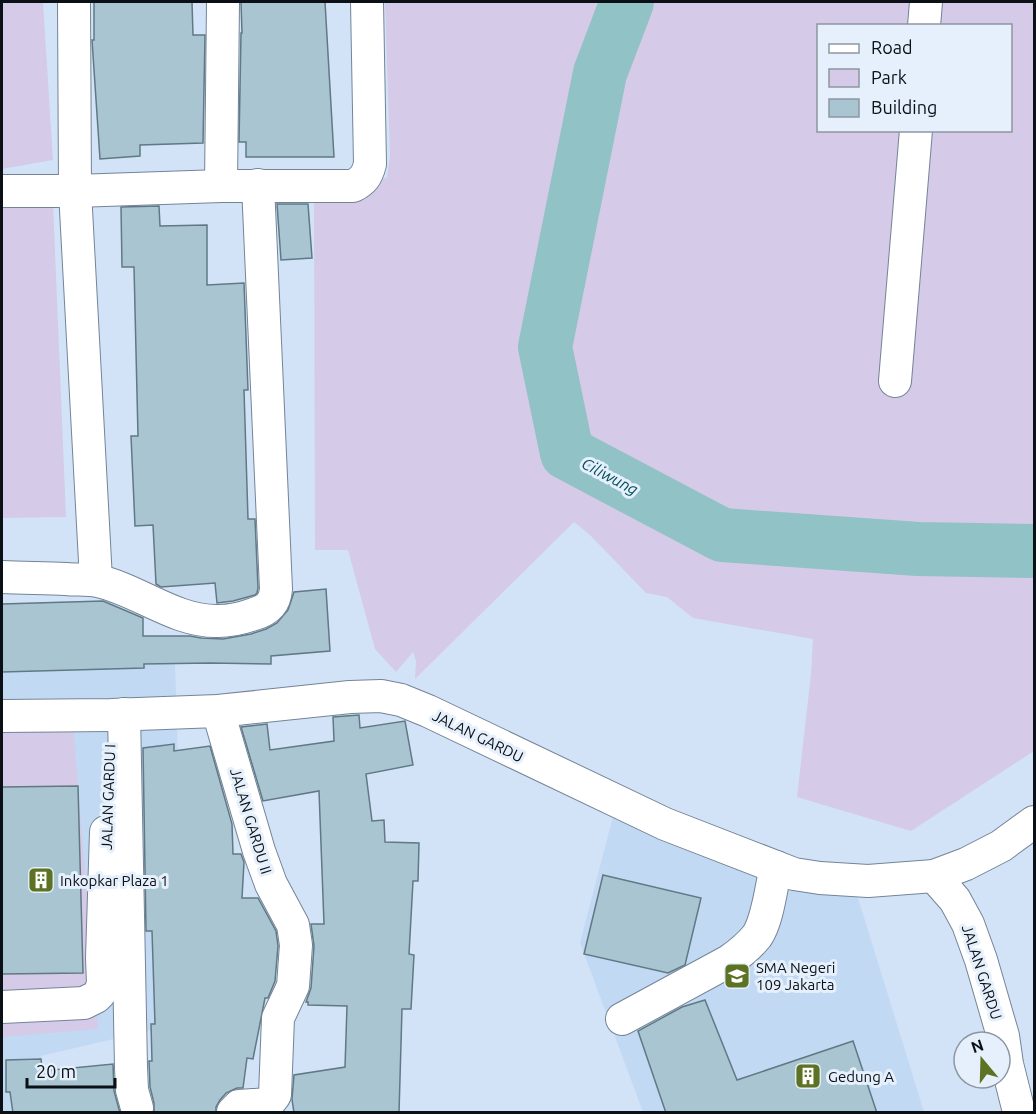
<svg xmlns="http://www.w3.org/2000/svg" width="1036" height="1114" font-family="Ubuntu,sans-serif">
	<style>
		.built { fill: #c2d9f3 }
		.green { fill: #d5cae7; fill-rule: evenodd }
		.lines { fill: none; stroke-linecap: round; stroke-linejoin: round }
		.river { stroke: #91c2c5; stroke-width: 54 }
		.building { fill: #a9c5d1; stroke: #607984; stroke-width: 1.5 }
		.minor-casing { stroke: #748497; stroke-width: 34 }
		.minor { stroke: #fff; stroke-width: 32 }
		.labels { text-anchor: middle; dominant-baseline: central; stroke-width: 6; stroke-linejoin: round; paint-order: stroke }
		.street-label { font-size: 15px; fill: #0a1016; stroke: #e5f0fc }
		.poi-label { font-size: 15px; fill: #0a1016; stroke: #e5f0fc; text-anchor: start }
		.water-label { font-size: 16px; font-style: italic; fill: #034f53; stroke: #e5f0fc }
	</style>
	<rect width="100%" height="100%" fill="#d2e3f8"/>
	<g class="built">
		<polygon points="175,664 186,1022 41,1056 54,1112 2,1112 2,670"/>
		<polygon points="617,801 851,875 924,1112 643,1112 580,943"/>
	</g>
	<g class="green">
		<polygon points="2,2 43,2 53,160 2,169"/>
		<path d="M385,2H1034V751L911,831L797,797L811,674L813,639L693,618L667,597L646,593L591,536L574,522L415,679L416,661L413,652L396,672L375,649L348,550H315L314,190L387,178L390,156ZM818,26H1010V130H818Z"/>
		<polygon points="53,203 66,517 2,518 2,205"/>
		<polygon points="73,726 98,1029 2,1037 2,732"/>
	</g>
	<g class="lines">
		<polyline class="river" points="627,2 600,73 545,347 567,453 722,535 918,549 1034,551"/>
	</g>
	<g class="building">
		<polygon points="94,2 192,2 193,35 205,35 203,143 140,145 140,156 100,159 92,40 94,40"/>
		<polygon points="241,2 325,2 334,157 246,157 246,142 239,142 241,33 242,33"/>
		<polygon points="277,204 308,204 312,258 281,260"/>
		<polygon points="159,206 160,226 207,225 207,285 244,283 248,390 244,390 248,519 255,519 258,588 257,593 255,595 233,601 217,603 215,583 161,587 156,584 153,525 135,526 131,436 138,436 134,267 122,267 121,207"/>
		<polygon points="326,589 330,651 271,656 271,664 210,663 144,664 144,668 2,672 2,604 103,601 143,618 143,636 190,636 201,638 223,639 251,634 266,629 277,623 288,610 294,592"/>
		<polygon points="359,715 360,728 405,721 413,765 366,774 372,821 384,820 385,842 419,843 418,881 413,881 409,954 414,955 411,1009 402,1009 399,1113 294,1113 292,1099 294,1075 345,1067 347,1006 308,1005 308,1002 306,1002 311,988 314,946 311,924 324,924 319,791 263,801 241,727 267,724 270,750 334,741 333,717"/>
		<polygon points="174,744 174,751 210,746 232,824 233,854 241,854 244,862 242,898 258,898 276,931 278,946 275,981 268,998 265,998 253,1059 247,1058 243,1088 237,1088 226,1093 220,1100 216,1107 216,1113 154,1113 154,1103 150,1087 149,1061 152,1061 151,1024 155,1024 152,931 146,931 143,748"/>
		<polygon points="78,786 83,973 2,974 2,787"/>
		<polygon points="603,875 701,898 685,965 668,973 584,954"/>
		<polygon points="705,1000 737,1080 853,1041 877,1113 666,1113 638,1031 682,1007"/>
		<polygon points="41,1059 42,1071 113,1064 114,1091 120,1113 13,1113 10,1092 6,1092 6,1060"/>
	</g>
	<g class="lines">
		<defs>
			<g id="minor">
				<polyline points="74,2 75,191 96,580"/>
				<polyline points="924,26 926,2"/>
				<polyline points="221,186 223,2"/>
				<path d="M2,191H75L221,186H353C363,181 367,176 370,164L367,2"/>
				<polyline points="895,381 916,130"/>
				<path d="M2,577C23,578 44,578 66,579C76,580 88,579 98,581C139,590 175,622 218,621C230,621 243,618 254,614C268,610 275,603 276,589L258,185"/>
				<polyline points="218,711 259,851 271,884 293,925 296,945 293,986 278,1018 275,1095 268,1104 239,1106 233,1112"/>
				<polyline points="124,714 131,1067 132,1090 137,1108"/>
				<polyline points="2,716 111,715 218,711 350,697 381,696 401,700 428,711 665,824 794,874 820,878 868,881 934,876 966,864 1001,846 1034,822"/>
				<polyline points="934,876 955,900 968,924 981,960 1003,1036 1007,1064 1019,1112"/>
				<polyline points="2,1007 84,1003 96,997 100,993 103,983 102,958 106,832"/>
				<path d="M622,1019L729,961C739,954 749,946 757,936C768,920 771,887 776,867"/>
			</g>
		</defs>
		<use href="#minor" class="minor-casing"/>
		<use href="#minor" class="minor"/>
	</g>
	<defs>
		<symbol id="building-square" viewBox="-11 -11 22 22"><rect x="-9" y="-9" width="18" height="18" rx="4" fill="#5d7222" stroke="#e5f0fc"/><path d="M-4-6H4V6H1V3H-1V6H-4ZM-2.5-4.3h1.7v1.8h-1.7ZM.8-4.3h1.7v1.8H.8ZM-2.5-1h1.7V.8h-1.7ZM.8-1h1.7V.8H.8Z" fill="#fff"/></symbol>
		<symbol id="school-square" viewBox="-11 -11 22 22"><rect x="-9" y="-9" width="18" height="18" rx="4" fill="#5d7222" stroke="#e5f0fc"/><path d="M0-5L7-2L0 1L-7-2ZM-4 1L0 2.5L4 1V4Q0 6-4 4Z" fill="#fff"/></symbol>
	</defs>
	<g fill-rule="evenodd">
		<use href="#building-square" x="26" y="865" width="30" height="30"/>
		<use href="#school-square" x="722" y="961" width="30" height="30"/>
		<use href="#building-square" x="793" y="1061" width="30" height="30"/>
	</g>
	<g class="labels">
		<g class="street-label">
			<text transform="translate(478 736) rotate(26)">JALAN GARDU</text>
			<text transform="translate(108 797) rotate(-88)">JALAN GARDU I</text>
			<text transform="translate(251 821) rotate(73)">JALAN GARDU II</text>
			<text transform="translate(982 972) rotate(72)">JALAN GARDU</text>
		</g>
		<g class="poi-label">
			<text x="60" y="880">Inkopkar Plaza 1</text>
			<text x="756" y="967">SMA Negeri<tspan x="756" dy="17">109 Jakarta</tspan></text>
			<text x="828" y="1076">Gedung A</text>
		</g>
		<g class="water-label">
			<text transform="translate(610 476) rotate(28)">Ciliwung</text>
		</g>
	</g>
	<rect width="1036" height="1114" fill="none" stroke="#0a1016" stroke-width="6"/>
	<rect x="817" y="24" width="195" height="108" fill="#e5f0fc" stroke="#8d96a0" stroke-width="1.5"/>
	<rect x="829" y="44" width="30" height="9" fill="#ffffff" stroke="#8d96a0" stroke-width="1.5"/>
	<text x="871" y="54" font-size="18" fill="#0a1016">Road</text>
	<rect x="829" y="69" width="30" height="18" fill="#d5cae7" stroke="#8d96a0" stroke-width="1.5"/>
	<text x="871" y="84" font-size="18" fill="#0a1016">Park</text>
	<rect x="829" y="99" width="30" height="18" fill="#a9c5d1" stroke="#8d96a0" stroke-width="1.5"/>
	<text x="871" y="114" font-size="18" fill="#0a1016">Building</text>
	<g transform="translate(982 1060) rotate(341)"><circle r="28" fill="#e5f0fc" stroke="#8d96a0" stroke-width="1.5"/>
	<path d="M0-4.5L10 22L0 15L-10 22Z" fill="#5d7222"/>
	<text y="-9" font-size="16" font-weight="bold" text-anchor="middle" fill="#0a1016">N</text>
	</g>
	<path d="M27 1078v9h88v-9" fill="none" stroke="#0a1016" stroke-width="3"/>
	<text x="36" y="1078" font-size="18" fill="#0a1016" stroke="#e5f0fc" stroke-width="4.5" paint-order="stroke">20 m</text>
</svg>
